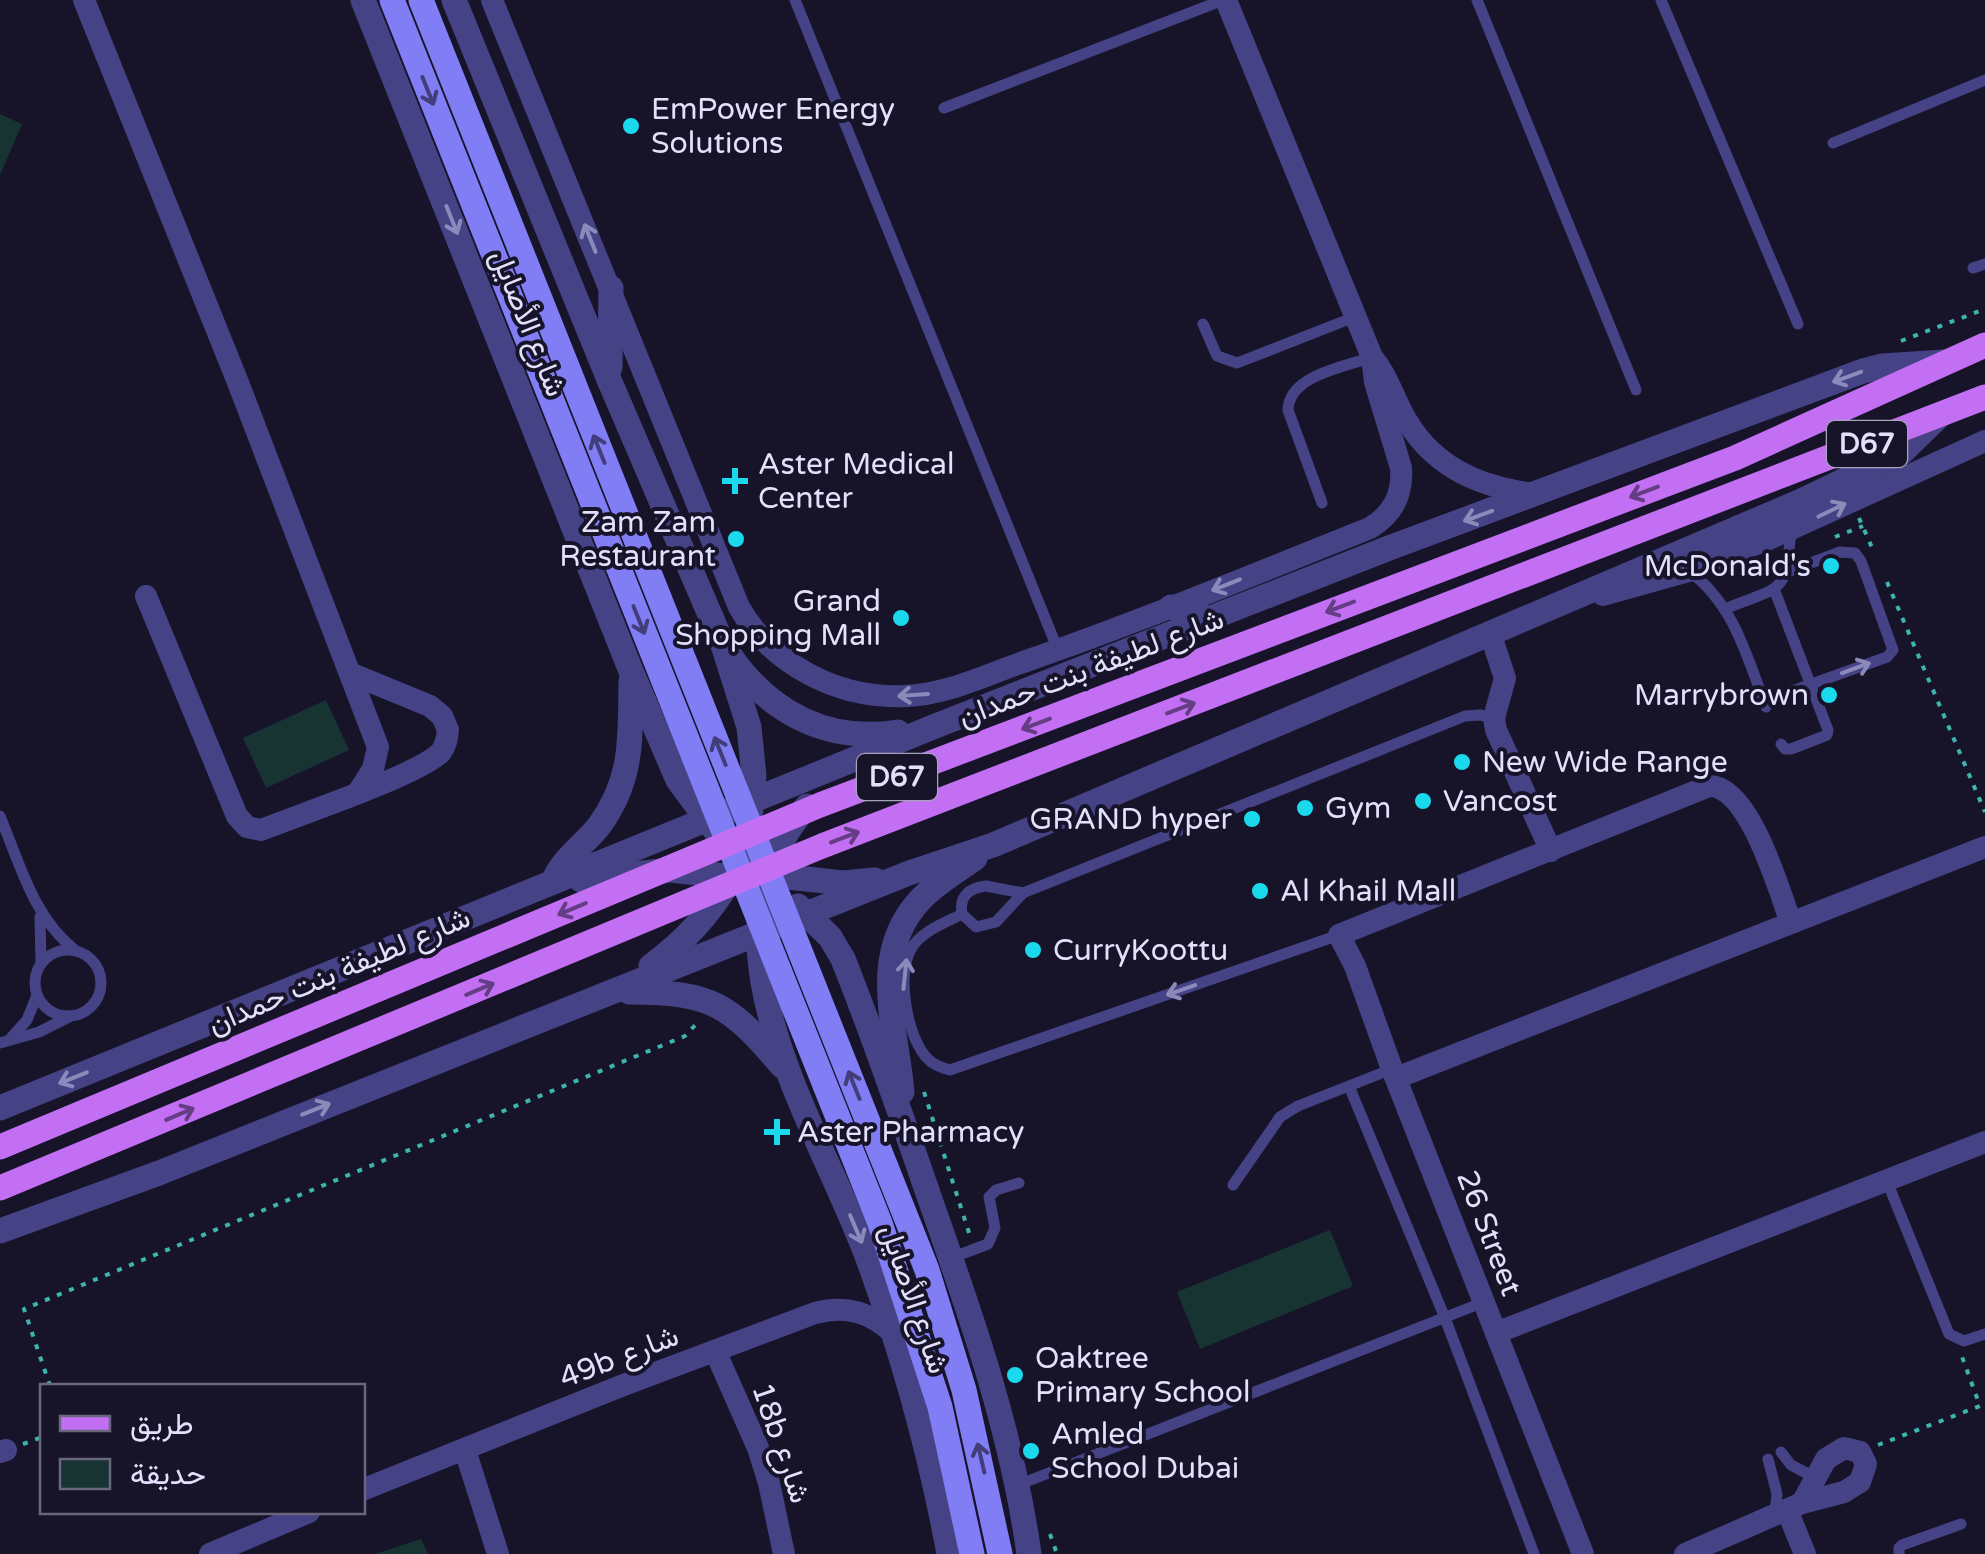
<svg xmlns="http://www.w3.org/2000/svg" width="1985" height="1554" font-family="'Varela Round',Vazirmatn,sans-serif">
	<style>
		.green { fill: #173433 }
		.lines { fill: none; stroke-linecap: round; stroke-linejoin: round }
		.path { stroke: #3bb5ad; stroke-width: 4; stroke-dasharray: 5 8; stroke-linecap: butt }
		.service { stroke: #454386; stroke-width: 11 }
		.minor { stroke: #454386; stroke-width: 22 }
		.tertiary { stroke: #454386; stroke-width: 25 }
		.secondary { stroke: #817ef5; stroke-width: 25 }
		.primary { stroke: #c26ff4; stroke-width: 25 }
		.oneway { stroke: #413e7b }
		.oneway2 { stroke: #8c8abb }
		.oneway3 { stroke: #643d85 }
		.poi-dot { fill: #1bd9ed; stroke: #17142a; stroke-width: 4 }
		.labels { text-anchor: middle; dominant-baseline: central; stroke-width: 8; stroke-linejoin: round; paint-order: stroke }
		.shield { fill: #17142a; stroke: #a6a3bd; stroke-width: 2.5 }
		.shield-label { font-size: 28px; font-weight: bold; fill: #e3e0fc }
		.poi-label { font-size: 30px; fill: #e3e0fc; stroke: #17142a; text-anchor: start }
		.street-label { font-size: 30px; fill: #e3e0fc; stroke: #17142a }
	</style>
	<rect width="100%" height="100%" fill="#17142a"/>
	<g class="green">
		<polygon points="0,114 22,124 0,175"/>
		<polygon points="326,700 349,750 266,788 243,738"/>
		<polygon points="1330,1230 1353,1286 1200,1349 1177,1292"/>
		<polygon points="421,1539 428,1554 375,1554"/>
	</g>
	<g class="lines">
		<g class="path">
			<polyline points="1901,341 1985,309"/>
			<polyline points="1859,518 1873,550"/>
			<polyline points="1835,537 1863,526"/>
			<polyline points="1887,582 1985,812"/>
			<polyline points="924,1092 970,1236"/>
			<polyline points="50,1386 24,1309 685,1036 699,1021"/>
			<polyline points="23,1444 42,1437"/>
			<polyline points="1878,1445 1980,1406 1961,1354"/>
			<polyline points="1050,1534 1057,1554"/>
		</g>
		<g class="service">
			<polyline points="795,0 1058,650"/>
			<polyline points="1477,0 1636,390"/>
			<polyline points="1661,0 1798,324"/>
			<polyline points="944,108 1223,0"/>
			<polyline points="1833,143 1985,80"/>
			<polyline points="1973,268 1985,264"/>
			<polyline points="1203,324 1217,356 1237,363 1357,316"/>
			<path d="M1322,503L1288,410C1289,375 1345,367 1372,357"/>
			<path d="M1689,571C1734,604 1747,657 1766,707"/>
			<polyline points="1774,589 1828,730 1827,735 1791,749 1785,749 1781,744"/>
			<path d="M1727,608C1785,585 1785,595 1791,530"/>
			<polyline points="1764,701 1887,657 1893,650 1861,561 1855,553 1840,552 1787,572"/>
			<path d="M0,816C20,864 33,917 75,950"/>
			<path d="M986,886L1023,893L996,922L976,927L962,914C959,896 969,888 986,886Z"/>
			<polyline points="1023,893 1465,716 1480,715 1494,718"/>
			<path d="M962,914C945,923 921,931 911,949C896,975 907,1040 929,1060C935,1066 943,1068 950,1070L1339,935"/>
			<polyline points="40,917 41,963"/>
			<circle cx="68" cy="983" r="33"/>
			<polyline points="11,1038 27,1020 37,995"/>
			<polyline points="0,1043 39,1032 69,1017"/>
			<polyline points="1349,1086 1445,1318 1534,1554"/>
			<polyline points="1886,1179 1949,1334 1964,1341 1985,1334"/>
			<polyline points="1233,1185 1280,1117 1298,1106 1392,1069"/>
			<polyline points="951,1258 988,1244 995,1228 989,1197 996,1190 1019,1183"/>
			<polyline points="1781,1452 1791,1465 1814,1477"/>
			<polyline points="1768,1459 1777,1494 1775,1513"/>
			<polyline points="1018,1485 1484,1302"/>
			<polyline points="1899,1554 1899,1548 1902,1545 1961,1524"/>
		</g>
		<g class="minor">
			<polyline points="84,0 237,380 378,747 373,769 359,791"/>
			<path d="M492,0L739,607C772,665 838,699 905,696C947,695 990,673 1029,660C1144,620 1257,573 1370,528C1393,514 1403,495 1401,468L1375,382L1372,357"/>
			<path d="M1226,0L1372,357C1386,373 1392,393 1402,412C1429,465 1477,487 1535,494"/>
			<polyline points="1603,595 1689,571 1771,538 1985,441"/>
			<path d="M146,596L237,816L247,827L261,830C296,816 421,774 441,752C446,745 447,739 448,730L442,716L430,706L352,674"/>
			<polyline points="1490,633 1505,678 1494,718 1496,730 1551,851"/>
			<polyline points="1396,1078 1985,847"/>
			<polyline points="1496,1333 1985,1142"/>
			<polyline points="716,1353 758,1448 769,1483 784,1554"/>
			<polygon points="1844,1448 1860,1452 1866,1464 1860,1482 1844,1492 1802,1503 1826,1459"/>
			<polyline points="465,1450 498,1554"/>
			<polyline points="0,1452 6,1450"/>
			<path d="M362,1490L621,1386L815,1313C847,1305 870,1312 894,1334"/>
			<polyline points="1787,1510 1805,1554"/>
			<polyline points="210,1554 309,1512"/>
			<path d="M1583,1554L1392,1069L1355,966L1339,935L1709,786C1749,785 1779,890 1791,923"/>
			<polyline points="1685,1554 1802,1503"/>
		</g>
		<g class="tertiary">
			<polyline points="363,0 631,671 678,780 721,838 770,875 843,883 875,880"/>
			<polyline points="454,0 610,382 723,645 749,727 754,776 750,816"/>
			<polyline points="610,367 611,288"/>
			<polyline points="1171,607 1210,619"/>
			<path d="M731,657C771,714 829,743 898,732"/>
			<path d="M807,806C687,941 823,1130 871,1267C905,1361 931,1456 949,1554"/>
			<polyline points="581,880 670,870 745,878"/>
			<path d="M553,882C562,859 584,845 599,826C634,778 630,737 631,681"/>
			<path d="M798,906L830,937L843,959C875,1039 903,1121 931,1202C972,1318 1012,1432 1029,1554"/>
			<path d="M651,966C685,941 709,915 731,878"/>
			<path d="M629,992C712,992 729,1004 782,1066"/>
			<path d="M902,1092C896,1026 869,955 920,900C935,884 957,871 975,858"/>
			<polyline points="0,1108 933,727 1389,548 1863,371 1883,366 1943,362"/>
			<polyline points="0,1231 159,1173 909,873 993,845 1799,502 1901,453 1940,415"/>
		</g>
		<g class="secondary">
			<polyline points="392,0 880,1223 940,1407 972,1554"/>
			<polyline points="421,0 927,1270 964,1390 1000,1554"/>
		</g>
		<g class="primary">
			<polyline points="0,1147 820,805 1735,458 1985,345"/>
			<polyline points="0,1188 822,846 1985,397"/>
		</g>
	</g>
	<defs><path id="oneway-shaft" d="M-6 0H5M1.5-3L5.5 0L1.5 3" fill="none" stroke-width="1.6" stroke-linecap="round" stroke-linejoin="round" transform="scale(2.5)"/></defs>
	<g class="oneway">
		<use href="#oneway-shaft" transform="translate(428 91) rotate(68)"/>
		<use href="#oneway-shaft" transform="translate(599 449) rotate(-112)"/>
		<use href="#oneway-shaft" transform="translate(639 620) rotate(68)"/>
		<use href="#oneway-shaft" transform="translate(720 751) rotate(-112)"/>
		<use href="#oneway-shaft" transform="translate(854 1085) rotate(-112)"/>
		<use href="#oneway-shaft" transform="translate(981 1458) rotate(-103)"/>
	</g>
	<g class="oneway2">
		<use href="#oneway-shaft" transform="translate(452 220) rotate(68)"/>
		<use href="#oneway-shaft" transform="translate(590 238) rotate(-112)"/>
		<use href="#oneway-shaft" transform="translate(1847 377) rotate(160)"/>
		<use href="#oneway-shaft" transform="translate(1832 510) rotate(-26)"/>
		<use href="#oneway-shaft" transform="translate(1478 516) rotate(160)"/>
		<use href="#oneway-shaft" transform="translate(1226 585) rotate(158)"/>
		<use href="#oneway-shaft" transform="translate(1856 668) rotate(-20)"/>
		<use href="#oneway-shaft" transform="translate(913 695) rotate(176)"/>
		<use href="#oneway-shaft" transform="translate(905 974) rotate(-84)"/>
		<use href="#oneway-shaft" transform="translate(1181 990) rotate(161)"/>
		<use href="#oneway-shaft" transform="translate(73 1078) rotate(158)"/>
		<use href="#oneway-shaft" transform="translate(316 1109) rotate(-22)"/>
		<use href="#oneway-shaft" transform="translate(856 1229) rotate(67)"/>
	</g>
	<g class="oneway3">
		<use href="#oneway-shaft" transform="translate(1644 492) rotate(159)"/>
		<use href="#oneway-shaft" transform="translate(1340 607) rotate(159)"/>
		<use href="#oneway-shaft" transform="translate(1181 708) rotate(-21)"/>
		<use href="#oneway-shaft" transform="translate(1036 724) rotate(159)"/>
		<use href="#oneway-shaft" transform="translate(845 837) rotate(-21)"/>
		<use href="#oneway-shaft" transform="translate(572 909) rotate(157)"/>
		<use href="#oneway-shaft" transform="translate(480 989) rotate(-23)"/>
		<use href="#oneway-shaft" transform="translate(180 1114) rotate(-23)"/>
	</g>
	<g class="poi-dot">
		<circle cx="631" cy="126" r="10"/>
		<path d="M730 466h10v10h10v10h-10v10h-10v-10h-10v-10h10z"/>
		<circle cx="736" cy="539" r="10"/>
		<circle cx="1831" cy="566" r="10"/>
		<circle cx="901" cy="618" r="10"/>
		<circle cx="1829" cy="695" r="10"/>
		<circle cx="1462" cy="762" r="10"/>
		<circle cx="1423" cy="801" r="10"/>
		<circle cx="1305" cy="808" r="10"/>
		<circle cx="1252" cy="819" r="10"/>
		<circle cx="1260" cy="891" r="10"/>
		<circle cx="1033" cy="950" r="10"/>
		<path d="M772 1117h10v10h10v10h-10v10h-10v-10h-10v-10h10z"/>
		<circle cx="1015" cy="1375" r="10"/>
		<circle cx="1031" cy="1451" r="10"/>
	</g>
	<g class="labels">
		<g class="shield">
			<rect x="1827" y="421" width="80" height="46" rx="8"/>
			<rect x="857" y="754" width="80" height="46" rx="8"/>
		</g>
		<g class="shield-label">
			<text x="1867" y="444">D67</text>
			<text x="897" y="777">D67</text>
		</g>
		<g class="poi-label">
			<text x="651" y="109">EmPower Energy<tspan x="651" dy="34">Solutions</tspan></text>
			<text x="758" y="464">Aster Medical<tspan x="758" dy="34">Center</tspan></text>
			<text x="716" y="522" text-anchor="end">Zam Zam<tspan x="716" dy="34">Restaurant</tspan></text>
			<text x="1811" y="566" text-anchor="end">McDonald's</text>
			<text x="881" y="601" text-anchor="end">Grand<tspan x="881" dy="34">Shopping Mall</tspan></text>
			<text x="1809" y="695" text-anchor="end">Marrybrown</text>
			<text x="1482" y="762">New Wide Range</text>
			<text x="1443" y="801">Vancost</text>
			<text x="1325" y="808">Gym</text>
			<text x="1232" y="819" text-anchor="end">GRAND hyper</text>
			<text x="1280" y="891">Al Khail Mall</text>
			<text x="1053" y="950">CurryKoottu</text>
			<text x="797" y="1132">Aster Pharmacy</text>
			<text x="1035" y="1358">Oaktree<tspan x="1035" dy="34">Primary School</tspan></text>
			<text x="1051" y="1434">Amled<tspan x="1051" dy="34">School Dubai</tspan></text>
		</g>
		<g class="street-label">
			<text transform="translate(528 323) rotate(68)">شارع الأصايل</text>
			<text transform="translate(1091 668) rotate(-21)">شارع لطيفة بنت حمدان</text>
			<text transform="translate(339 971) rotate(-23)">شارع لطيفة بنت حمدان</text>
			<text transform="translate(1489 1233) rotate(69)">26 Street</text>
			<text transform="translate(914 1299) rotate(71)">شارع الأصايل</text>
			<text transform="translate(619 1357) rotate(-21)">49b شارع</text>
			<text transform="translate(781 1443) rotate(71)">18b شارع</text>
		</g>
	</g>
	<rect x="40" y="1384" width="325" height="130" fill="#17142a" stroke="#69667e" stroke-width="2.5"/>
	<rect x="60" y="1416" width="50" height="15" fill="#c26ff4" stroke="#69667e" stroke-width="2.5"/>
	<text x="130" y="1434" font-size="30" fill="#e3e0fc">طريق</text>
	<rect x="60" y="1459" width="50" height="30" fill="#173433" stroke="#69667e" stroke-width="2.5"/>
	<text x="130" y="1484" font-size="30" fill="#e3e0fc">حديقة</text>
</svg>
